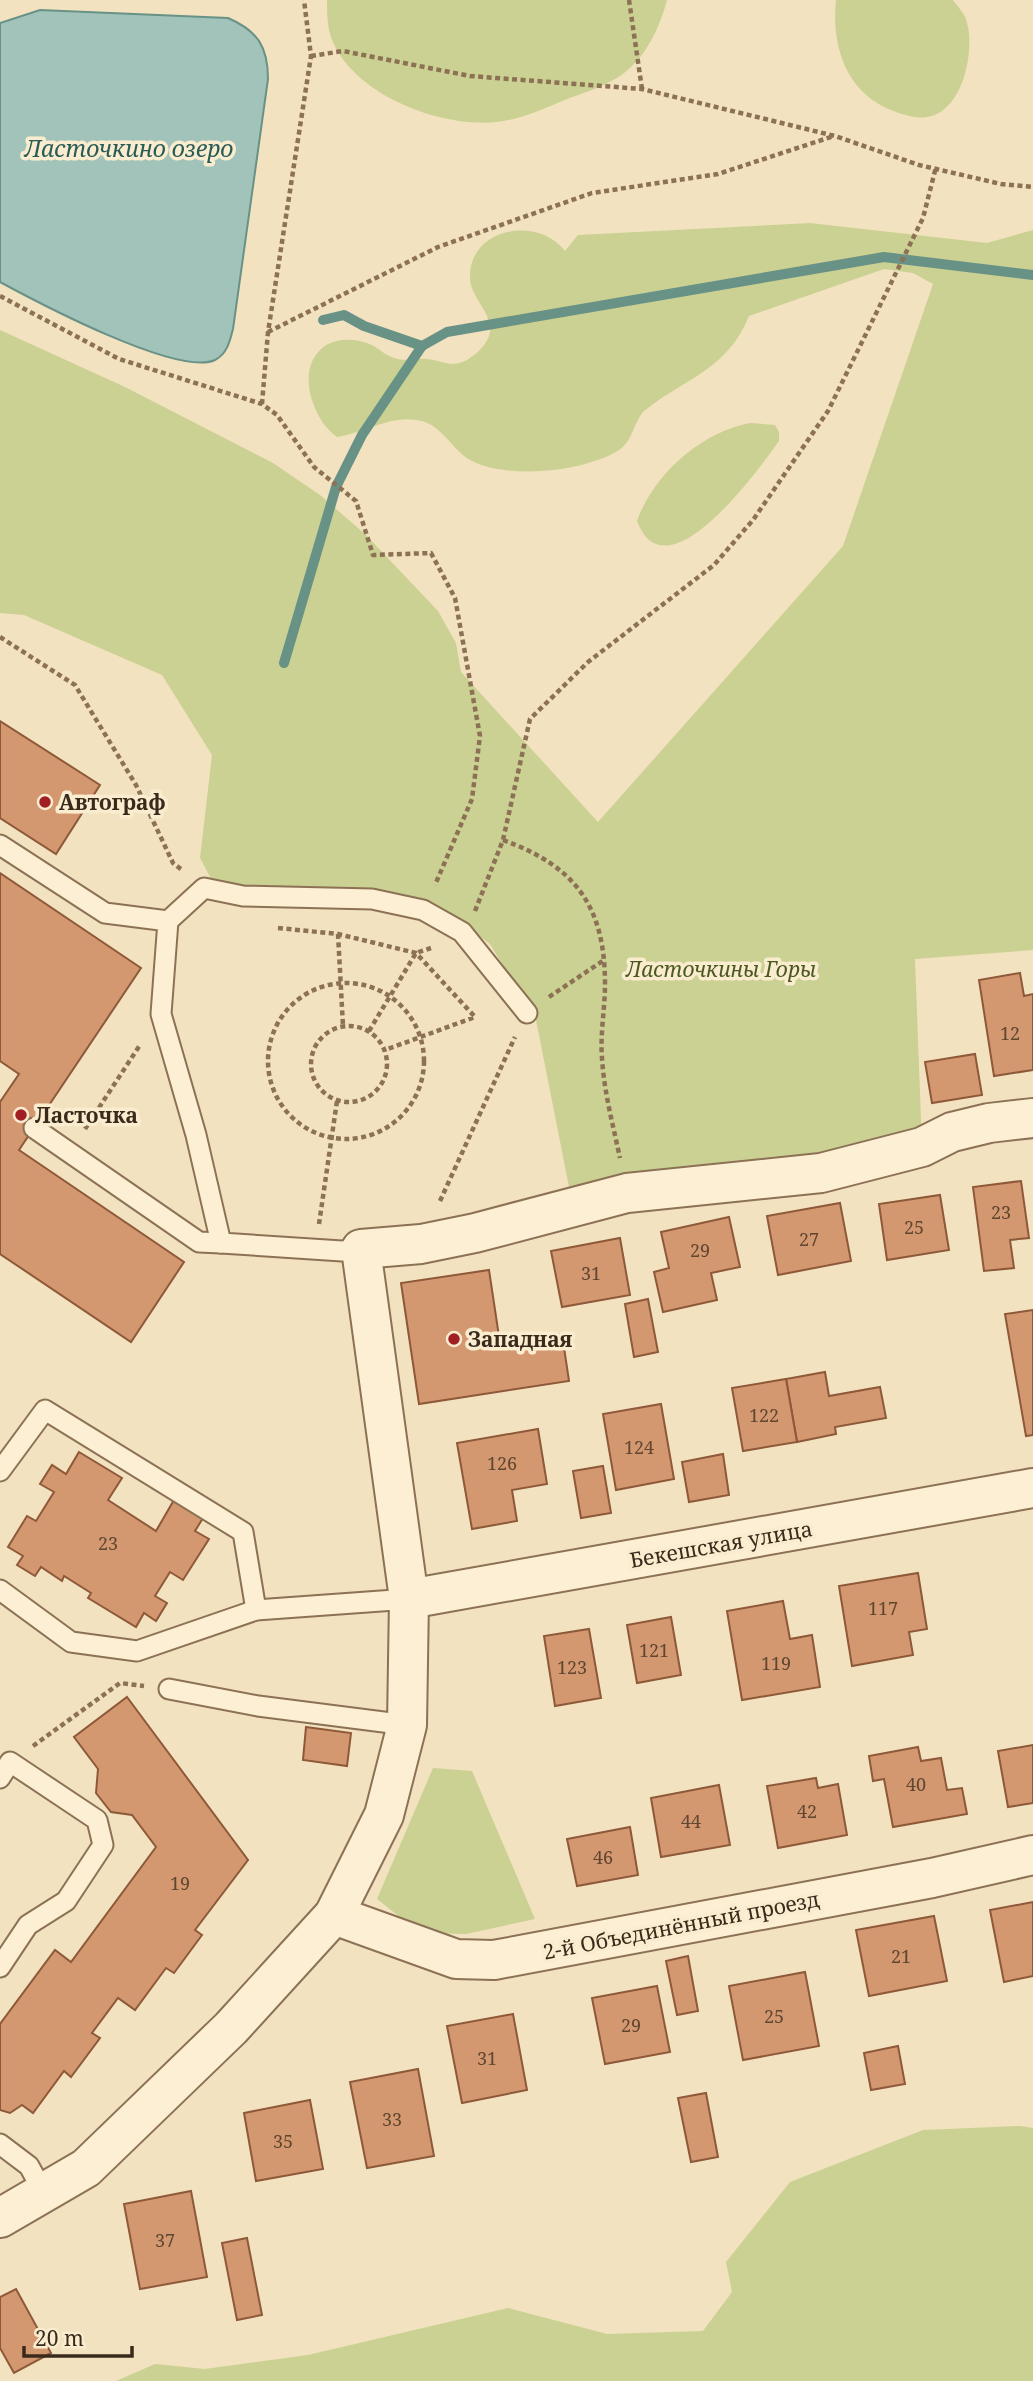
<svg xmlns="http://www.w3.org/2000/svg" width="1033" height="2381" font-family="'Noto Serif',serif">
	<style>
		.green { fill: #cbd192 }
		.water { fill: #a2c3b9; stroke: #699287; stroke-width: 2 }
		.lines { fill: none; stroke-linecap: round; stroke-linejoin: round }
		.stream { stroke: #699287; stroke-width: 10 }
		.building { fill: #d49871; stroke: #8e5939; stroke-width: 2 }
		.lane-casing { stroke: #8c7155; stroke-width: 23 }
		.street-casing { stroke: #8c7155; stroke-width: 42 }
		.path { stroke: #8c7155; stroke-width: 4.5; stroke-dasharray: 5 3.5; stroke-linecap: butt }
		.lane { stroke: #fcefd3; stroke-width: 19 }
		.street { stroke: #fcefd3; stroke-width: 38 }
		.poi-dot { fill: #a11f23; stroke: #f9eccf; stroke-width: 2.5 }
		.labels { text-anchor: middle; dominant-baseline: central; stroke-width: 7; stroke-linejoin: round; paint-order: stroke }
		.number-label { font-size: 18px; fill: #604630 }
		.poi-label { font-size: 21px; font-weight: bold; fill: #3a2a1b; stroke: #f9eccf; text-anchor: start }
		.park-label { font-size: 21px; font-style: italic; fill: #4c5920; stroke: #f9eccf }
		.street-label { font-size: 21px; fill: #3a2a1b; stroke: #f9eccf }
		.water-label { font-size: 23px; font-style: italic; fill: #295c57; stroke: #f9eccf }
	</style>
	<rect width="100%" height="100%" fill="#f2e2bf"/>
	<g class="green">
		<path d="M327,0H667C661,23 650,48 633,65C616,83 589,91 567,99C545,108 520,120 496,122C440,128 351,94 331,37C327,25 327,12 327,0Z"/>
		<path d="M836,0H953C958,7 966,15 967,23C975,51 963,112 927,117C917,119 905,115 896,112C847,95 831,48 836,0Z"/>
		<path d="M810,223L987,243L1033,230V950L915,959L922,1147L573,1207L536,1020L490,944L439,906L356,890H217L200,858L212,755L162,675L24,615L0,613V330L125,387L273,463L320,495L366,535L438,611L456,643L461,672L598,822L843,546L933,284L913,273L884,269L749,316C727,370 687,377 644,411C633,423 633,441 619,450C585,472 505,480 470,460C453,450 444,429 425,422C394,412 366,433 337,437C325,428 318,417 313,403C298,362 323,329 367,343C377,346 384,355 394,358C405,362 416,358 426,359C442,360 451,369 467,360C477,354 488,344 490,332C492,311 470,298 470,277C469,228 538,215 565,251L578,235Z"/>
		<path d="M750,423L775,425L779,432V441C759,469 666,599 637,521C653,475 701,432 750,423Z"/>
		<polygon points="433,1768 472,1771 535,1919 466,1934 420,1933 377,1899"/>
		<polygon points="1020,2126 1033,2128 1033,2381 116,2381 155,2364 205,2369 308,2355 508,2308 607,2334 703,2331 732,2292 726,2262 790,2182 923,2130"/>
	</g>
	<path class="water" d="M40,10L228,18C258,31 268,47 268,79L233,329C230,341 227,354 215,360C178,377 37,302 0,282V23Z"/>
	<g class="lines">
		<g class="stream">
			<polyline points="323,320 344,315 364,326 422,346"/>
			<polyline points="284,663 336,487 362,435 422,346 447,332 884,257 1033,275"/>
		</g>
	</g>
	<g class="building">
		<polygon points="0,721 100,785 56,854 0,818"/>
		<polygon points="0,873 141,968 19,1150 184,1262 131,1342 0,1254 0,1102 19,1074 0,1061"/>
		<polygon points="1020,973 1024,996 1033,994 1033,1070 994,1076 979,980"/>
		<polygon points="975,1054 982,1095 932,1103 925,1062"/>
		<polygon points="1021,1181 1029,1238 1010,1240 1014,1268 984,1271 973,1187"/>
		<polygon points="940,1195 949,1250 887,1260 879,1204"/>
		<polygon points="840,1203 851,1261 778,1275 767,1216"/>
		<polygon points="729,1217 740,1267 711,1273 717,1300 663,1312 654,1272 669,1268 661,1232"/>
		<polygon points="620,1238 630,1295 562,1307 551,1251"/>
		<polygon points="489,1270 500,1343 562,1334 569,1381 419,1404 401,1283"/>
		<polygon points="648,1299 658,1352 634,1357 625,1304"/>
		<polygon points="1033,1310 1033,1435 1026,1436 1005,1314"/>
		<polygon points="825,1372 829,1396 880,1387 886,1418 835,1427 836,1434 797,1442 786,1379"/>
		<polygon points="786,1379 797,1442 743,1451 732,1388"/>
		<polygon points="661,1404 674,1479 616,1490 603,1414"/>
		<polygon points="538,1429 547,1484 512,1490 517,1521 472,1529 457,1443"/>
		<polygon points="79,1452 122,1478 108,1500 156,1531 174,1500 203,1518 195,1531 209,1539 183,1580 170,1572 155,1596 167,1603 156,1621 144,1613 136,1627 88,1598 91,1593 64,1576 62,1581 41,1567 35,1576 17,1565 23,1556 8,1547 27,1516 36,1521 54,1492 40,1484 52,1465 66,1474"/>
		<polygon points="723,1454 729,1495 689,1502 682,1462"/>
		<polygon points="603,1466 611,1513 581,1518 573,1471"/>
		<polygon points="918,1573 927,1629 909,1632 913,1655 852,1666 839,1586"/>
		<polygon points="783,1601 790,1639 812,1635 820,1687 742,1700 727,1611"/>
		<polygon points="671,1617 681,1675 637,1683 627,1625"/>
		<polygon points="589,1629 601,1698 555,1706 544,1636"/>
		<polygon points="127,1697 248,1860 195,1930 202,1935 174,1973 166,1968 135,2010 118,1998 92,2033 100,2038 71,2077 64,2071 33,2113 22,2105 10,2113 0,2110 0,2024 55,1950 71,1962 156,1847 132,1815 111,1812 96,1793 98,1769 74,1737"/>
		<polygon points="306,1727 351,1733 347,1766 303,1760"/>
		<polygon points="1033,1745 1033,1803 1008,1807 998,1751"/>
		<polygon points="918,1747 921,1761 941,1758 947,1790 962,1788 967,1814 893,1827 884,1779 873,1781 869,1756"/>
		<polygon points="816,1778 818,1788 838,1784 847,1835 778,1848 767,1786"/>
		<polygon points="719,1785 730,1845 661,1857 651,1798"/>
		<polygon points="630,1827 638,1875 577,1886 567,1839"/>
		<polygon points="1033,1902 1033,1976 1004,1982 990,1910"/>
		<polygon points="934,1916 947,1981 869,1996 856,1930"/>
		<polygon points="688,1956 698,2011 677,2015 666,1961"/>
		<polygon points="805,1972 819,2046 743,2060 729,1986"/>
		<polygon points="657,1986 670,2052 605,2064 592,1998"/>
		<polygon points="513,2014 527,2090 462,2103 447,2026"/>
		<polygon points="898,2046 905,2084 871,2090 864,2053"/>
		<polygon points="418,2069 434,2156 367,2168 350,2082"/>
		<polygon points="706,2093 718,2157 691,2162 678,2098"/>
		<polygon points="310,2100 323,2169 256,2181 244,2113"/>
		<polygon points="191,2191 207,2277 140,2289 124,2204"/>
		<polygon points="247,2238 262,2315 237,2320 222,2243"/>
		<polygon points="16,2289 51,2353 14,2373 0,2348 0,2297"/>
	</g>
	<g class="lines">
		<defs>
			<g id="lane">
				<polyline points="0,845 105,913 168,921 161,1014 196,1135 221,1243 342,1251 361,1249"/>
				<polyline points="168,921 204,888 243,896 372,899 423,910 462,932 527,1013"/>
				<polyline points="34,1128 199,1242 221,1243"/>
				<polyline points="0,1471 45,1410 243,1532 256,1610 409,1599"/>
				<polyline points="0,1590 71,1642 137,1651 256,1610"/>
				<polyline points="169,1689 258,1706 407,1725"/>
				<polyline points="0,1778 10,1762 97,1820 103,1845 66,1901 28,1925 0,1967"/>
				<polyline points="0,2144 29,2166 45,2195"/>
			</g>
			<g id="street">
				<polyline points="409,1599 1033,1488"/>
				<polyline points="334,1915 456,1959 494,1960 932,1878 1033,1855"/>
				<polyline points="0,2218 86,2168 231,2028 334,1915 384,1815 407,1725 409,1599 361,1249 421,1244 475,1233 627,1193 821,1173 922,1147 952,1132 989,1123 1033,1118"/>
			</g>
		</defs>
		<use href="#lane" class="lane-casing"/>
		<use href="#street" class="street-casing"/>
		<g class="path">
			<polyline points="629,0 642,89"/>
			<polyline points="311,56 343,51 470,76 642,89 835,136 919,165 1001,184 1033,187"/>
			<polyline points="0,296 119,359 262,404 277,415 314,467 356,501 373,555 431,553 455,598 480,736 472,799 435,885"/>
			<polyline points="268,332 438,247 592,193 718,174 834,136"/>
			<polyline points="262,404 268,332 311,56 304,0"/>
			<polyline points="0,637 75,685 136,785 173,863 182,870"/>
			<path d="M503,840C575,866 605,906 605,984C605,1009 600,1033 602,1058C604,1092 613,1125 620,1158"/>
			<polyline points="475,911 503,840 530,719 588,662 714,565 753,520 828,411 923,218 936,167"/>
			<polyline points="278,928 338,934 416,953 475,1017 385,1050"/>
			<polyline points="338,934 343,1026"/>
			<circle cx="346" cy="1061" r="78"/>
			<polyline points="549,997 604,960"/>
			<circle cx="349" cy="1064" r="38"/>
			<polyline points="369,1031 416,953 431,948"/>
			<polyline points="85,1129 140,1045"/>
			<polyline points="440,1201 515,1037"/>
			<polyline points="319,1224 337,1101"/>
			<polyline points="33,1746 120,1683 144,1686"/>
		</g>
		<use href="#lane" class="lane"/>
		<use href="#street" class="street"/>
	</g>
	<g class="poi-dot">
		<circle cx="45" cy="802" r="7"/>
		<circle cx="21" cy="1115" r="7"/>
		<circle cx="454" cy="1339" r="7"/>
	</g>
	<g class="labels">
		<g class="number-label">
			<text x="1010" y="1033">12</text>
			<text x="1001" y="1212">23</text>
			<text x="914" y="1227">25</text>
			<text x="809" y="1239">27</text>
			<text x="700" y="1250">29</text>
			<text x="591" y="1273">31</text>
			<text x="764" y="1415">122</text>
			<text x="639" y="1447">124</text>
			<text x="502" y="1463">126</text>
			<text x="108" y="1543">23</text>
			<text x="883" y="1608">117</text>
			<text x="654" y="1650">121</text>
			<text x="776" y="1663">119</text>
			<text x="572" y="1667">123</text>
			<text x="916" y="1784">40</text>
			<text x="807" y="1811">42</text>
			<text x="691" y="1821">44</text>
			<text x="603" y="1857">46</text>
			<text x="180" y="1883">19</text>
			<text x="901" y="1956">21</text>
			<text x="774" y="2016">25</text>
			<text x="631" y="2025">29</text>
			<text x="487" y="2058">31</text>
			<text x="392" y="2119">33</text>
			<text x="283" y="2141">35</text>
			<text x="165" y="2240">37</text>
		</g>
		<g class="poi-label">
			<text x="59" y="802">Автограф</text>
			<text x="35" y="1115">Ласточка</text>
			<text x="468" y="1339">Западная</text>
		</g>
		<g class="park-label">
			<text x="721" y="969">Ласточкины Горы</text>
		</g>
		<g class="street-label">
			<text transform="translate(721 1544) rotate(-10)">Бекешская улица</text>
			<text transform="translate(681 1925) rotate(-11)">2-й Объединённый проезд</text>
		</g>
		<g class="water-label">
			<text x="129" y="148">Ласточкино озеро</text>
		</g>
	</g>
	<path d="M24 2346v10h108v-10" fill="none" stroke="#3a2a1b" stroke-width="3.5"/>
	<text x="35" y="2346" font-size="21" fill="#3a2a1b" stroke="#f9eccf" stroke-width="5" paint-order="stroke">20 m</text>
</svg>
